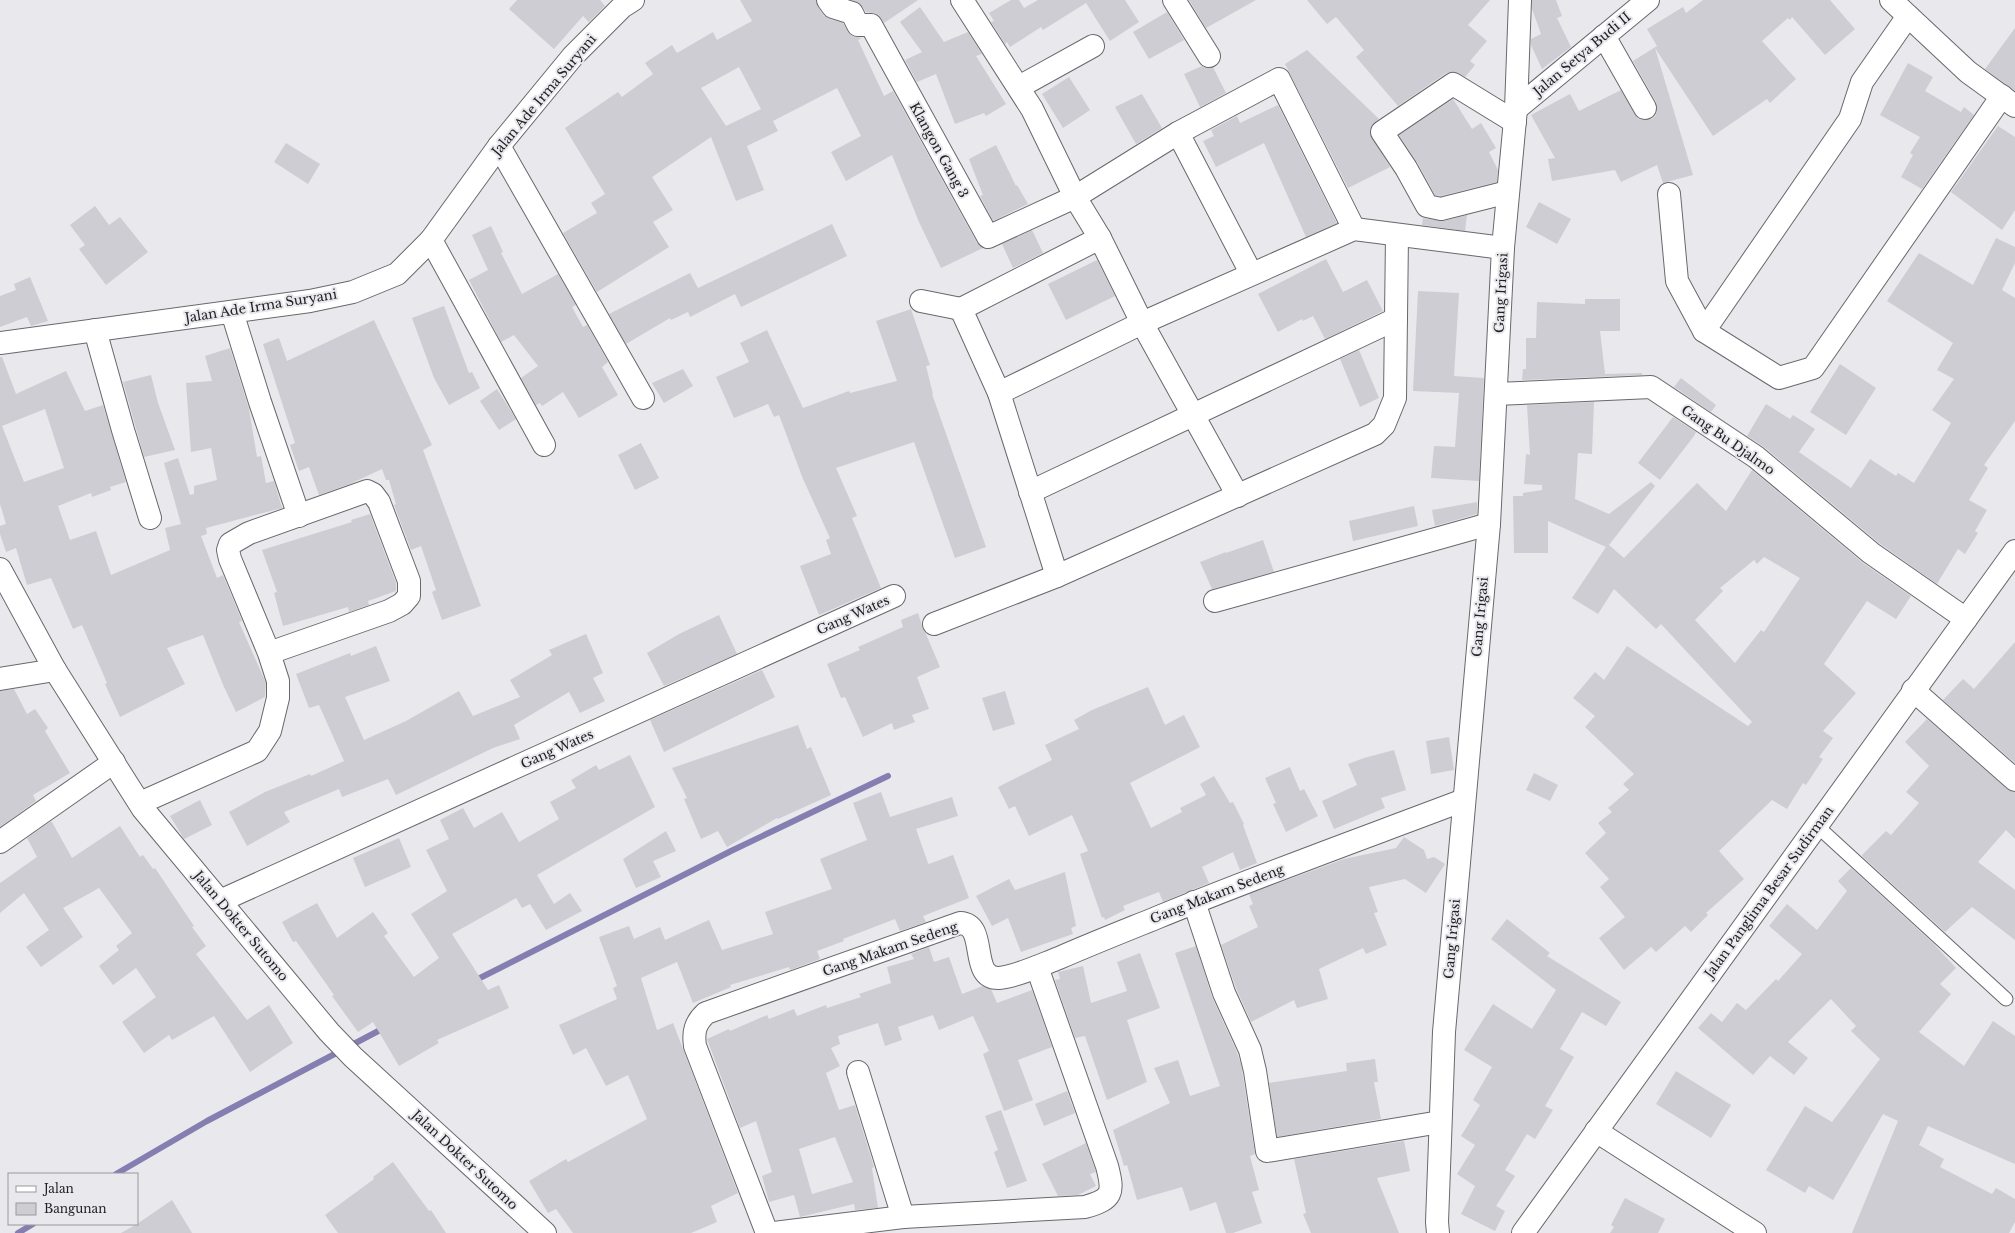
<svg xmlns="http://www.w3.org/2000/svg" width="2015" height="1233" font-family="'Libre Baskerville',serif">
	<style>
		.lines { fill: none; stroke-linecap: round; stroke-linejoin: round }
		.stream { stroke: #847eb1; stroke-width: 6 }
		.building { fill: #cecdd3; fill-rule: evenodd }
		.service-casing { stroke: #68686d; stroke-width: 15 }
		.minor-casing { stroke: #68686d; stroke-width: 24 }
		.tertiary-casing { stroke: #68686d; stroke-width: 24 }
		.secondary-casing { stroke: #68686d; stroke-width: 24 }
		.primary-casing { stroke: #68686d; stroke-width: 24 }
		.service { stroke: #fff; stroke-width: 13 }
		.minor { stroke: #fff; stroke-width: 22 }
		.tertiary { stroke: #fff; stroke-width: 22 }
		.secondary { stroke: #fff; stroke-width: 22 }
		.primary { stroke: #fff; stroke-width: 22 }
		.labels { text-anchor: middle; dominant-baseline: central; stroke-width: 4; stroke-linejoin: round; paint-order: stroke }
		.street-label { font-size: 13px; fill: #222224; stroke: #e8e8ed }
	</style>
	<rect width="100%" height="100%" fill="#e8e8ed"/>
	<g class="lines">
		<g class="stream">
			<polyline points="474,981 731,851 888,776"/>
			<polyline points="116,1174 207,1121 384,1028"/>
			<polyline points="18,1233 33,1224"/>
		</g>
	</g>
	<g class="building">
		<polygon points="517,0 600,0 605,6 589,22 583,16 554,49 509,9"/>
		<path d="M740,0H816L818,7L823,15L829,19L843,23L852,36L862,38L858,40L884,96L893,91L977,243L983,248L941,268L919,222L892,155L846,181L831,152L861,136L837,88L773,121L778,131L747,146L764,190L736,201L711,137L652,177L673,210L653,222L669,247L597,292L563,233L597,213L591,203L605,194L565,128L618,92L622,97L653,74L645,63L672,45L677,53L713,32L717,40L752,21ZM739,67L761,109L726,126L701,88Z"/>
		<polygon points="852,0 918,0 884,23 878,14 866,12 860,4"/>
		<polygon points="1011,0 1019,0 1024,8 1038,0 1125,0 1139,22 1110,41 1086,3 1043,30 1041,27 1010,47 1007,42 1005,44 991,22 994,21 989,13"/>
		<polygon points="1189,0 1256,0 1206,28"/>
		<polygon points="1307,0 1490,0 1468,25 1487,41 1470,61 1475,65 1465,77 1453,72 1446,73 1398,106 1356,57 1364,50 1336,17 1327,24"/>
		<polygon points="1532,0 1556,0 1562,16 1557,18 1571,47 1542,69 1531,45 1531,39 1541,34 1532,9"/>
		<polygon points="1703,0 1830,0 1855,29 1825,55 1792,17 1790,20 1788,18 1762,41 1796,79 1770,103 1767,99 1713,136 1655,48 1693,175 1663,183 1657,165 1621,182 1615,170 1552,181 1548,159 1555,158 1531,115 1570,94 1579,111 1621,90 1638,119 1645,120 1652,119 1656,115 1657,108 1656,102 1633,61 1657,46 1647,29 1683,7 1686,13"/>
		<polygon points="920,7 944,42 968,32 982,54 976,56 1006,104 986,116 984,113 955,124 936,74 917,82 905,60 922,52 900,22"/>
		<polygon points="1167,12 1184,40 1149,59 1133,32"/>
		<polygon points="2015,28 2015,91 1985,69"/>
		<polygon points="1307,50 1379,119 1371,126 1370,133 1390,167 1348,188 1285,64"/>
		<polygon points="1908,63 1933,77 1925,91 1961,112 1964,107 1974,115 1922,189 1901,177 1913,155 1910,153 1920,137 1880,115"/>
		<polygon points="1202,66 1209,68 1213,67 1226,93 1200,107 1184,74"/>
		<polygon points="1069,77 1090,110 1063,128 1042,94"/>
		<polygon points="1142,94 1162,128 1136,144 1115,107"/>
		<polygon points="1453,99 1472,129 1481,123 1496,148 1489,152 1498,170 1497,182 1441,196 1435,195 1417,162 1399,135"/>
		<polygon points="1278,105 1337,223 1306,237 1264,143 1216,167 1203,141 1214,136 1211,130 1237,116 1240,123"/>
		<polygon points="1998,126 2015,137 2015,210 2002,230 1951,192"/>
		<polygon points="286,143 320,164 308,184 274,162"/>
		<polygon points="996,145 1016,186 1017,185 1028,204 993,221 980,196 983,195 969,159"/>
		<polygon points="1539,202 1571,219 1557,244 1526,227"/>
		<polygon points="95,206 109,225 120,217 148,252 106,285 79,249 85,245 70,225"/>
		<polygon points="1467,215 1465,231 1422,225 1423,218 1444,221"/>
		<polygon points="832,224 847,256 741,307 735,294 690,317 688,312 671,320 670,318 626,344 609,314 690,273 698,288"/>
		<polygon points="491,226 503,252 501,253 522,294 558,274 576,305 572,307 583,327 587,325 608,362 602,367 618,395 579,418 563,392 542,406 540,403 536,405 521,378 538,366 514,335 501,342 469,280 488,270 472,235"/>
		<polygon points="1032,230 1043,253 1013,268 1002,244"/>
		<polygon points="1996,238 2015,247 2015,263 2002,290 2015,298 2015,421 1984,465 1988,468 1969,500 1987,510 1975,531 1978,533 1965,554 1958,549 1937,584 1879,543 1764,447 1747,436 1766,404 1790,419 1793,415 1815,429 1799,452 1851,488 1870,459 1896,476 1898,473 1914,483 1951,423 1932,410 1954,379 1937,370 1953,343 1887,301 1919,253 1973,285"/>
		<polygon points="1326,259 1343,292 1367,280 1383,311 1325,339 1313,316 1303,321 1302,319 1278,332 1258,294"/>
		<polygon points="1097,260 1115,296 1066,320 1048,284"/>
		<polygon points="30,277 48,321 31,326 27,317 0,327 0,296 16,290 14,284"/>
		<polygon points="1418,291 1459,293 1454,376 1484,378 1479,481 1431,478 1434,446 1455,447 1459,393 1413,391"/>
		<polygon points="1585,299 1620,299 1620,331 1600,331 1605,374 1642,373 1642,375 1522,380 1523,369 1526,369 1526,338 1536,338 1537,302 1585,304"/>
		<polygon points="444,306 469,373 472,372 480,388 449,405 434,378 412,318"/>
		<polygon points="911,309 930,365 926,366 933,394 932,394 986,547 955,558 914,442 836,468 857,516 852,518 881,588 819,615 800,566 831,554 826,540 830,538 803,479 779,415 774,417 768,404 734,418 716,377 749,362 740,343 767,330 803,408 849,391 850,393 897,381 876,321"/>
		<polygon points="374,320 432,445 423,450 481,606 442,620 432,592 436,590 421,546 411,550 394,505 396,504 389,480 386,480 382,469 350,484 319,495 309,467 299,471 290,445 295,443 263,344 279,338 287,361"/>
		<path d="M230,348L249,409L257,457L261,456L266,483L274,481L282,508L206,528L207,534L201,536L217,578L223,575L242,621L239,622L266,683L265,697L236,712L224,687L203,635L167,648L185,684L120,717L105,684L107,683L82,625L73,629L51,578L27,585L16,548L6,552L0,534V526L6,524L0,504V357H2L16,394L66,371L85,411L103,405L126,482L110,487L111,490L92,497L91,493L58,506L70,540L96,531L111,575L170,550L165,528L181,524L164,463L178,458L190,495L194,494V486L217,480L211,448L191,452L186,383L212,381L205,356ZM45,409L64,468L24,482L2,426Z"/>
		<polygon points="1359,350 1379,398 1360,407 1340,359"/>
		<polygon points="1840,364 1876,388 1846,435 1810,412"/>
		<polygon points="683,369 693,386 664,403 652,383"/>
		<polygon points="151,375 158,403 175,450 144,457 123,382"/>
		<polygon points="1681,378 1716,405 1711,412 1674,387"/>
		<polygon points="497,389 516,419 499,430 480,401"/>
		<path d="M1594,402L1592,454L1578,453L1575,499L1609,514L1651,482L1655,486L1609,545L1624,558L1697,483L1726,511L1752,470L1863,563L1911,596L1896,619L1867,601L1824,664L1856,693L1823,731L1833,738L1819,757L1823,759L1806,785L1803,783L1787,809L1772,800L1719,851L1744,879L1706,913L1708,915L1691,932L1685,926L1656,952L1651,947L1624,970L1599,938L1625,917L1600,887L1609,879L1585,853L1606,833L1598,823L1612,812L1608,808L1629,790L1623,784L1634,774L1585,727L1595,716L1573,698L1595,672L1604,680L1627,646L1748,726L1752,722L1661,624L1656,629L1614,589L1598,614L1572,598L1606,547L1548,521V553H1514L1513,496H1523V493L1542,490V485L1524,484L1526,454L1530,455L1527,405ZM1764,557L1800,578L1764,632L1761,630L1735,663L1695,620L1723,591L1720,588L1754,560L1757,564Z"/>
		<polygon points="1673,417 1696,432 1694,436 1660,480 1638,463"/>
		<polygon points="641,443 659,478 635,490 618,455"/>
		<polygon points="1477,502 1477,514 1435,526 1432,510"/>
		<polygon points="1414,506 1418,526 1353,541 1349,521"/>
		<polygon points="370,514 396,583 396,591 368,601 369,605 349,612 348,607 283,626 274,593 277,592 262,550 352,522 351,520"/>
		<polygon points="1263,540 1274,572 1212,589 1200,562 1226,552 1226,553"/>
		<polygon points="918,613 923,629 926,634 940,667 917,677 929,709 912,715 915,722 894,730 892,723 863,737 845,697 841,698 827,664 860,650 858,647 903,627 901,620"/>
		<polygon points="719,615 737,654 664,686 647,653 679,634"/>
		<polygon points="586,634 603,673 593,678 605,701 580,713 569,692 514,725 520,739 493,748 396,795 388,779 342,797 339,789 284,812 290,822 247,846 229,812 265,792 310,774 311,776 344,761 319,705 309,708 296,674 350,653 351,656 376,646 390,681 345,697 364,740 406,721 459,691 473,716 520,697 510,680 552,655 549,650"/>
		<polygon points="2015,642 2015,763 1943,700 1963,679 1974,689"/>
		<polygon points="762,670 775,697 664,752 650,720"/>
		<polygon points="1148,687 1165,725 1184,715 1200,747 1130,783 1151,828 1182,812 1180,808 1206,795 1200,784 1214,776 1230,803 1233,802 1244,824 1243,825 1257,863 1240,870 1233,852 1202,867 1209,883 1163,902 1159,892 1123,906 1125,910 1105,920 1104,917 1102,918 1080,854 1088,851 1072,815 1029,836 1015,806 1009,809 998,787 1052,760 1045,745 1079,729 1074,720 1092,710"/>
		<polygon points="14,689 27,714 35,709 48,728 45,731 70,773 33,795 36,801 0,827 0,691"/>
		<polygon points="1005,691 1015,724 993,731 982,698"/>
		<polygon points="1927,719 2007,789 2015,792 2015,839 2006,830 1978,862 2015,890 2015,940 1972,907 1945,932 1863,857 1862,855 1886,831 1891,835 1919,803 1906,792 1929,766 1905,742"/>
		<polygon points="798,725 807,749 811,747 831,795 778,819 777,818 727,847 718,831 701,839 684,799 687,798 672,768"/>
		<polygon points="1449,737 1454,770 1431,774 1426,741"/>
		<polygon points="1394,750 1406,790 1381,798 1385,808 1334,829 1322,801 1357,785 1348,764 1364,758"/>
		<polygon points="630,755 655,807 537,875 554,904 570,893 582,911 546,930 530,904 522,908 516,898 452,934 488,990 499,985 509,1008 437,1040 439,1043 399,1066 373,1022 358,1032 332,996 334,995 296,941 293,942 282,922 317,903 337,938 373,912 388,933 384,936 414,977 439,958 411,914 447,891 426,850 449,839 440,820 463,808 474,828 502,812 519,842 559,819 550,802 576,788 571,780 596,765 599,770"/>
		<polygon points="1290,767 1300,791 1304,789 1318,816 1286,832 1273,804 1276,803 1265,778"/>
		<polygon points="1534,773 1558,785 1550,801 1526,790"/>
		<polygon points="881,792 890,817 952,797 958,816 916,829 928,863 929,864 953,855 969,898 923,916 926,922 900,931 895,919 843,939 844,941 817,951 820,959 790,970 789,967 730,985 731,987 693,1003 677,962 641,978 657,1030 673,1023 738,1193 711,1206 717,1222 691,1233 573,1233 556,1209 548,1213 529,1181 566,1159 568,1162 647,1119 628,1075 606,1086 586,1048 573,1055 559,1025 617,999 613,988 617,986 599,937 629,926 634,939 660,927 665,940 709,920 722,950 773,934 765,912 832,889 820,859 867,840 853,803"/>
		<polygon points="200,800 212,825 184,839 170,816"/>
		<polygon points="50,822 52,822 72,858 120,826 140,857 143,855 153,869 155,868 194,926 192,927 206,946 196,954 247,1020 269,1005 293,1043 250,1072 214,1016 172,1040 169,1035 144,1053 122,1022 156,997 136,968 113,985 99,966 119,950 116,946 132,933 99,888 63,908 83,937 41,967 26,947 49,930 24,893 0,913 0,883 37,857 27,838"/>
		<polygon points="666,831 676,851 653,861 661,877 636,888 623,859"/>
		<polygon points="1404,837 1424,850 1427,859 1434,857 1445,864 1426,893 1405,879 1369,887 1378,912 1374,913 1387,945 1366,954 1363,948 1319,969 1328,999 1297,1008 1294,1000 1251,1022 1236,988 1221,945 1258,927 1249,906 1253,904 1249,894 1344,859 1396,848"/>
		<polygon points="399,838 411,867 365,887 353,858"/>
		<polygon points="1851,868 1933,943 1956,968 1940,984 1951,994 1919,1032 1964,1066 1993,1021 2015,1036 2015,1164 1928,1126 1919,1145 1944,1159 1940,1167 1992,1194 1996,1188 2015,1199 2015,1222 2009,1233 1852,1233 1898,1121 1883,1114 1833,1200 1809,1186 1805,1193 1766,1170 1805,1106 1832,1122 1880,1059 1851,1031 1856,1026 1831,999 1788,1042 1808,1058 1794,1075 1770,1056 1753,1075 1698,1028 1711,1013 1722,1022 1737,1003 1746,1010 1776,979 1778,981 1802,954 1769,926 1787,904 1817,930 1847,891 1838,881"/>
		<polygon points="1065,872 1076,926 1071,928 1073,934 1021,952 1008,918 992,926 976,896 1009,879 1015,890"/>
		<polygon points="1507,919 1550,953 1547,956 1621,1002 1606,1026 1582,1012 1560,1049 1574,1057 1545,1106 1553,1110 1535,1139 1527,1134 1505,1170 1515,1176 1496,1206 1505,1211 1495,1231 1461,1214 1475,1186 1457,1174 1475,1145 1461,1136 1480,1105 1473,1100 1492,1067 1464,1050 1493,1004 1532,1029 1556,990 1491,939"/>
		<polygon points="1196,946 1212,997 1236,1050 1241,1064 1255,1154 1250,1156 1259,1190 1252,1192 1262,1223 1233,1233 1226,1233 1216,1202 1190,1211 1182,1187 1137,1200 1127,1165 1124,1166 1113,1130 1170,1103 1154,1068 1178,1060 1190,1096 1220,1086 1175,953"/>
		<path d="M929,947L934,962L949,957L962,994L983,986L991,989L997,1003L1032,990L1052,1047L1018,1060L1033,1100L1004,1111L983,1054L989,1051L973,1016L939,1030L933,1015L898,1027L902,1040L885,1046L878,1023L838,1036L840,1044L831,1048L840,1066L826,1073L839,1110L855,1105L874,1167L872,1168L878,1208L855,1210L854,1204L800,1217L794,1195L769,1202L762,1176L772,1172L756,1121L740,1128L707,1039L729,1029L730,1031L767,1015L769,1019L794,1009L797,1016L826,1005L827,1008L861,997L859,994L891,983L887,967L914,959L911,954ZM835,1137L853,1182L812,1194L799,1149Z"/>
		<polygon points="1140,953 1160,1008 1127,1020 1147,1082 1107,1100 1085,1036 1075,1038 1055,980 1060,979 1058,972 1083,966 1091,1003 1127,991 1117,962"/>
		<polygon points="1375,1059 1378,1082 1374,1082 1381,1119 1277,1137 1269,1083 1347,1071 1346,1063"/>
		<polygon points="1676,1071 1731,1105 1711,1138 1656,1104"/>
		<polygon points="1067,1091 1075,1113 1044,1126 1035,1104"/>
		<polygon points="1001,1110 1027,1181 1007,1188 994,1152 998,1150 985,1116"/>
		<polygon points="1404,1141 1410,1171 1377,1178 1399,1233 1311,1233 1303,1214 1306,1213 1294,1159"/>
		<polygon points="1086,1143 1096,1172 1090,1174 1096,1186 1078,1195 1058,1196 1042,1164"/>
		<polygon points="393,1162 429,1211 431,1210 446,1233 338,1233 325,1215 374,1179 373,1177"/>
		<polygon points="1625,1198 1665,1219 1658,1233 1610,1233 1614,1227 1611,1225"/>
		<polygon points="172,1200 192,1233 121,1233 137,1224"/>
	</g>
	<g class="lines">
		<defs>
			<polyline id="service" points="1816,825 2006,999"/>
			<g id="minor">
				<polyline points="828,0 833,7 852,13 858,25 871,25 988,237 1075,197 1178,133 1279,79 1354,229"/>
				<polyline points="962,0 1032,109 1075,197 1100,238 1142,323 1238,496"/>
				<polyline points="1174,0 1209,56"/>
				<polyline points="1604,36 1645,108"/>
				<polyline points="1019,87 1093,46"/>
				<polyline points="1516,109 1648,0"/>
				<polyline points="1178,133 1251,273"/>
				<polyline points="499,146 643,398"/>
				<polyline points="1508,192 1441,209 1427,206 1406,168 1382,132 1453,84 1515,122"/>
				<polyline points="1669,194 1677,281 1704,331 1779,378 1813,368 2002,96"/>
				<polyline points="1100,238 961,309 999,393 1057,576 1375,434 1384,425 1395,398 1397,236"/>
				<polyline points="431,240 544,445"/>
				<polyline points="921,301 961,309"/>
				<polyline points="232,312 260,402 299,516"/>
				<polyline points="95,330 123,430 150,518"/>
				<polyline points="1704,331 1850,119 1862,82 1908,16"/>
				<polyline points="999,393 1142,323 1354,229 1503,248"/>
				<polyline points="1496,394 1651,387 1756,457 1871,553 1966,619"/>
				<polyline points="1030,492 1396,319"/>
				<polyline points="1215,601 1489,524"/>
				<polyline points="934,624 1057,576"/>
				<polyline points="0,679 55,670"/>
				<polyline points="1913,690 2015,780"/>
				<polyline points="140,803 257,751 270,731 278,698 278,681 269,653 230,559 228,550 230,544 249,533 367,491 373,494 379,502 409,581 409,596 402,604 389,611 269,653"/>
				<polyline points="0,842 114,762"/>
				<polyline points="220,901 894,596"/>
				<polyline points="1194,902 1224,993 1250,1050 1255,1071 1267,1151 1440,1122"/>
				<polyline points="858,1072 903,1217"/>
				<path d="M767,1233L695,1046C693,1032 695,1023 706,1013L960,923C989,924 968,979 999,978C1015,977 1043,964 1059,958C1091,944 1124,931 1156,918C1258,876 1361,839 1464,800"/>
				<path d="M774,1233L903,1217L1085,1207C1113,1199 1114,1193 1107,1166L1037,967"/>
				<polyline points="1438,1233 1437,1222 1444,1032 1489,524 1503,248 1516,109 1520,0"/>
			</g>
			<g id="tertiary">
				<polyline points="1891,0 1968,72 2015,106"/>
				<polyline points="0,343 310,301 353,292 397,274 431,240 499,146 573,56 622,7 633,0"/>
			</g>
			<g id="secondary">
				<polyline points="0,569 55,670 143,809 329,1032 353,1057 545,1233"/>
				<polyline points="1596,1131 1755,1233"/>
			</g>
			<polyline id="primary" points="1523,1233 2015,551"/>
		</defs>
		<use href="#service" class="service-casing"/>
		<use href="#minor" class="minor-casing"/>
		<use href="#tertiary" class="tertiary-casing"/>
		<use href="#secondary" class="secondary-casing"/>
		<use href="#primary" class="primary-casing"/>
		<use href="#service" class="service"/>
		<use href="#minor" class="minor"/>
		<use href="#tertiary" class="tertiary"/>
		<use href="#secondary" class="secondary"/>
		<use href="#primary" class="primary"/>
	</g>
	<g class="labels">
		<g class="street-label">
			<text transform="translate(1582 54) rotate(-40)">Jalan Setya Budi II</text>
			<text transform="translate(544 95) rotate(-50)">Jalan Ade Irma Suryani</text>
			<text transform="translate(939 150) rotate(61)">Klangon Gang 3</text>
			<text transform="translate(1501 293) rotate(-87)">Gang Irigasi</text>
			<text transform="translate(261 306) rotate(-9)">Jalan Ade Irma Suryani</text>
			<text transform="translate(1728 440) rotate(35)">Gang Bu Djalmo</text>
			<text transform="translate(853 615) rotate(-24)">Gang Wates</text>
			<text transform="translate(1480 617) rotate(-85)">Gang Irigasi</text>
			<text transform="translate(557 749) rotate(-24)">Gang Wates</text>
			<text transform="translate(1769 892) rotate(-54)">Jalan Panglima Besar Sudirman</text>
			<text transform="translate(1217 894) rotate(-21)">Gang Makam Sedeng</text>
			<text transform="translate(241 926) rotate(50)">Jalan Dokter Sutomo</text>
			<text transform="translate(1452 939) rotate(-85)">Gang Irigasi</text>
			<text transform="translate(890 949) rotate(-19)">Gang Makam Sedeng</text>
			<text transform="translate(465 1160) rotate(43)">Jalan Dokter Sutomo</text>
		</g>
	</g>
	<rect x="8" y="1173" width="130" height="52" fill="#e8e8ed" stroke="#99999d"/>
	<rect x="16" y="1186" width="20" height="6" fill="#ffffff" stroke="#99999d"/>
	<text x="44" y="1193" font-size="12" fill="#222224">Jalan</text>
	<rect x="16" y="1203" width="20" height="12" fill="#cecdd3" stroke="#99999d"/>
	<text x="44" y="1213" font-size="12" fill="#222224">Bangunan</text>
</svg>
